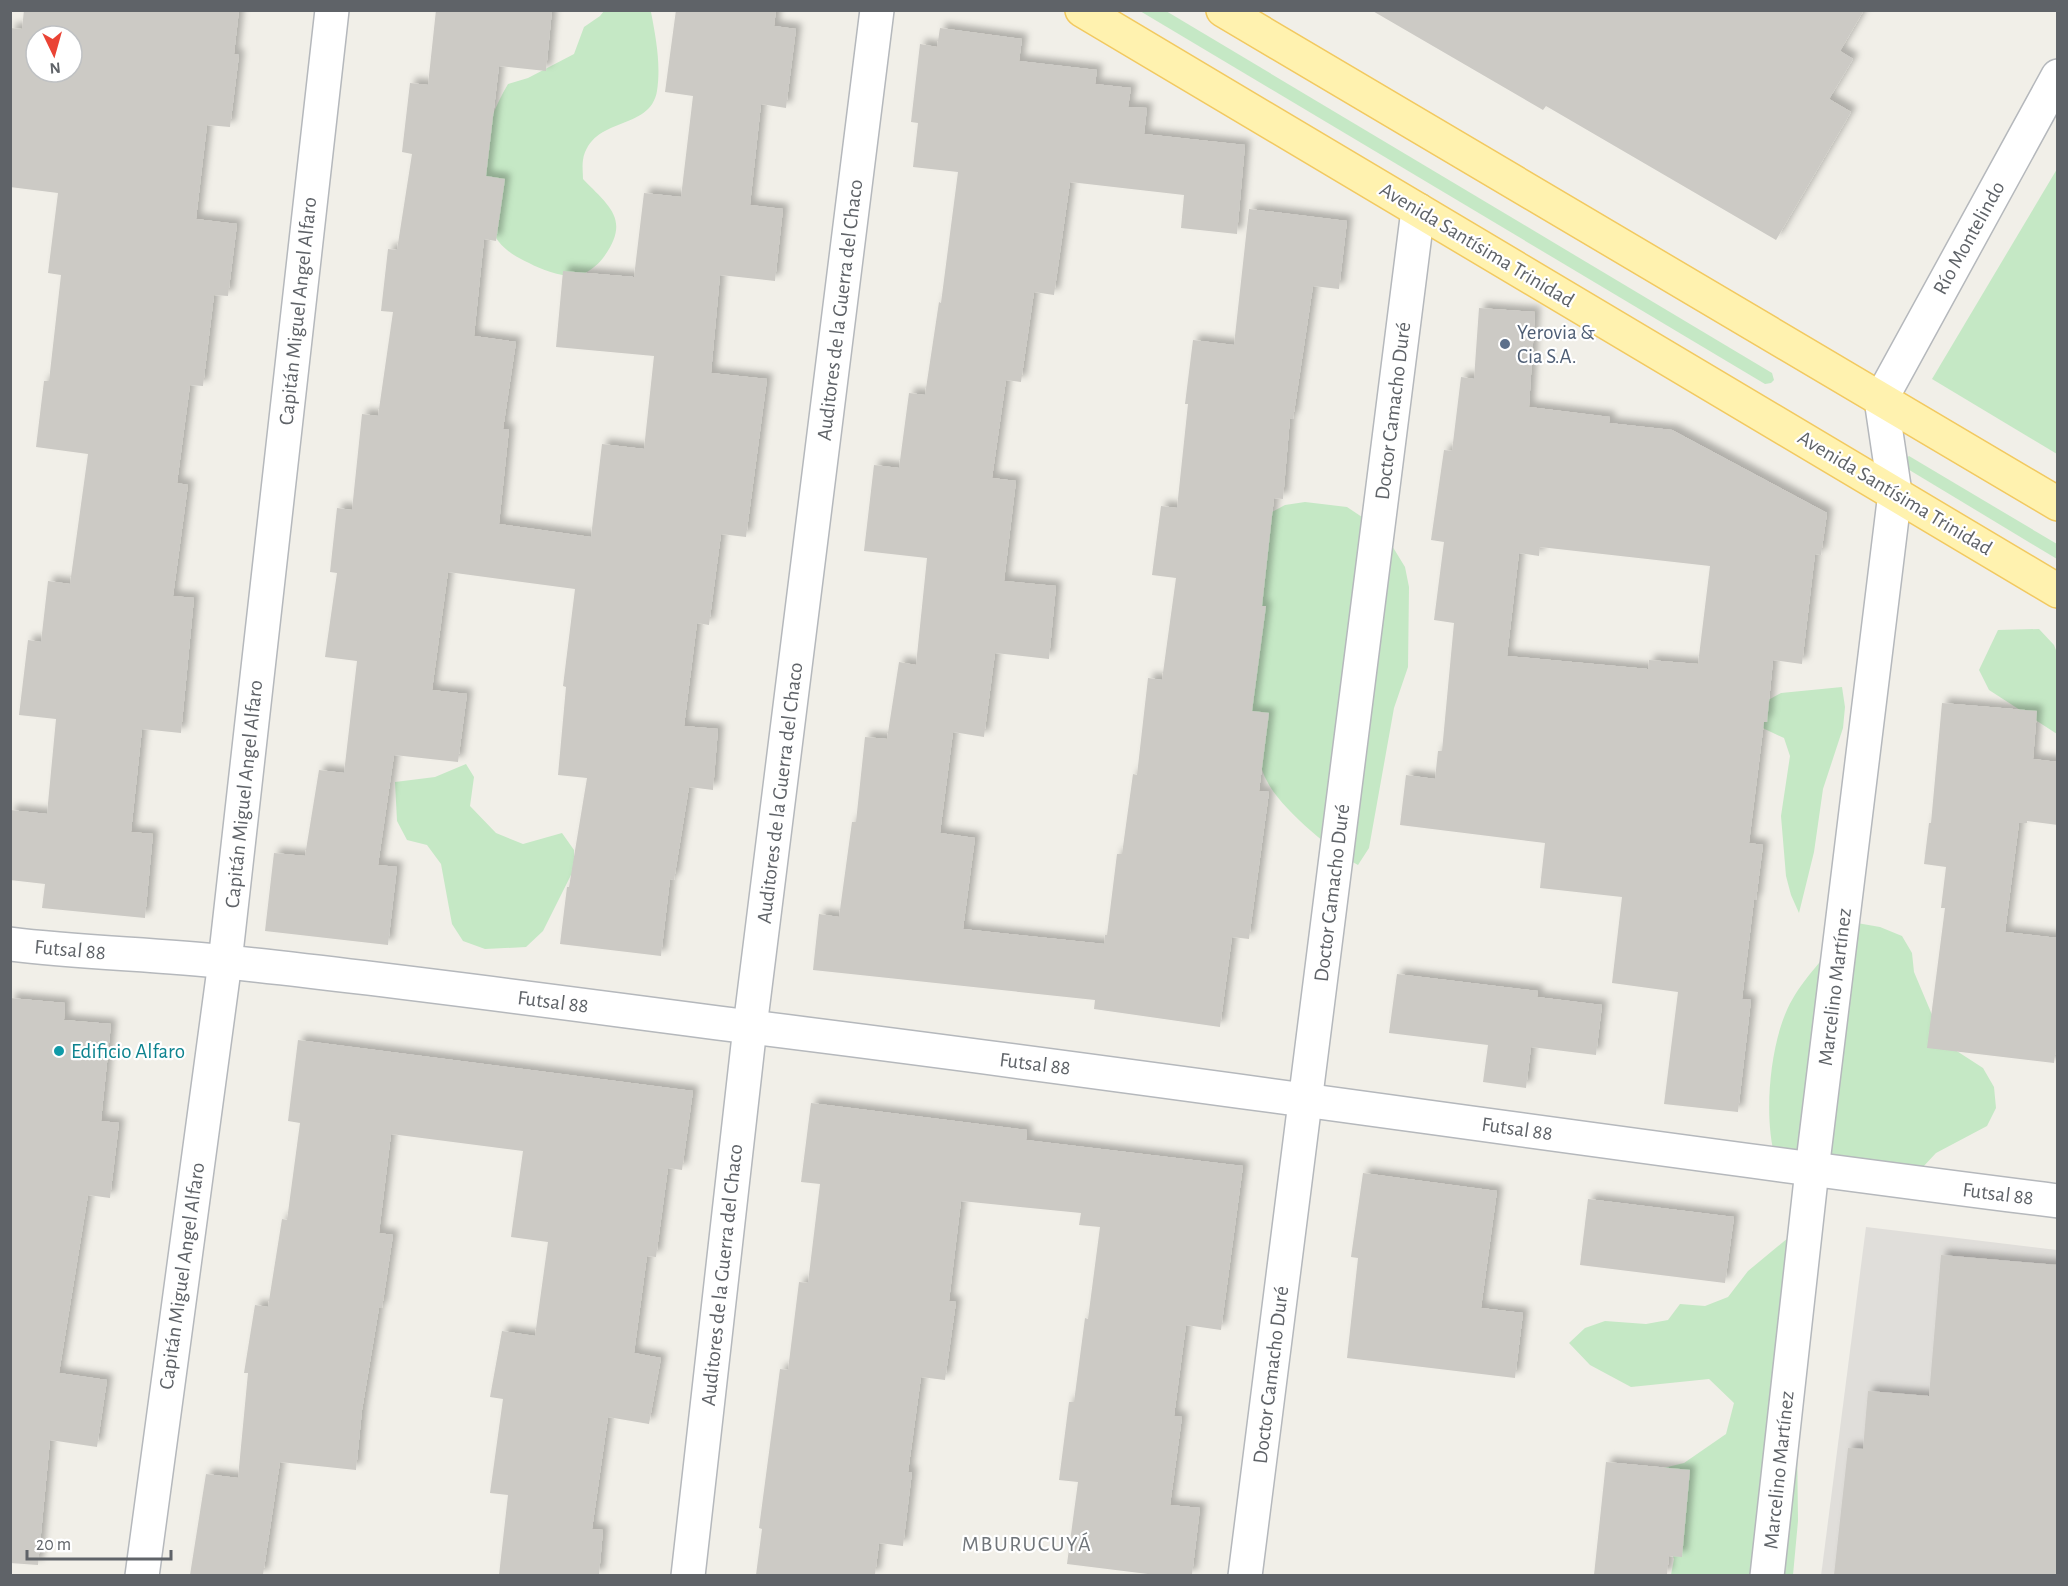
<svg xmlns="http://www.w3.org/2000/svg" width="2068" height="1586" font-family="'Alegreya Sans',sans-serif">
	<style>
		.industrial { fill: #e0deda }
		.green { fill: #c5e8c5 }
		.building { fill: #cccac5; fill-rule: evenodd; filter: url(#shadow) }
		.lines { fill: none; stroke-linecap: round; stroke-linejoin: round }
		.street-casing { stroke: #b5b8bc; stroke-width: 36 }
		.primary-casing { stroke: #f2c960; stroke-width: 36 }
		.street { stroke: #fff; stroke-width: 33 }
		.primary { stroke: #fff2af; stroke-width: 33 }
		.service-dot { fill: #5c6f8a; stroke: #fff; stroke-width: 2 }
		.culture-dot { fill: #0f9aa8; stroke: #fff; stroke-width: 2 }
		.labels { text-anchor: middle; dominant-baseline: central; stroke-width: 4.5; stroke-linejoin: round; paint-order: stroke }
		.street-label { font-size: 21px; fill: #5f6368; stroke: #fff }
		.service-label { font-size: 21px; fill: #4e5e75; stroke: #fff; text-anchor: start }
		.culture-label { font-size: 21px; fill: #0d838f; stroke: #fff; text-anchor: start }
		.neighbourhood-label { font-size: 22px; letter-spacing: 1.5px; fill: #70757a; stroke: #fff }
	</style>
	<defs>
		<filter id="shadow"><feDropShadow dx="5.5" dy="-5.5" stdDeviation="3" flood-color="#0004"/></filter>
	</defs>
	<rect width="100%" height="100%" fill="#f1efe8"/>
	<polygon class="industrial" points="1866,1227 2057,1250 2057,1575 1821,1576"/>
	<g class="green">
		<path d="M648,10L651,12C656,38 661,65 657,91C650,132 592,115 583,160C582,166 583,173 583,179C610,207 631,220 603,258C598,265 585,275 577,276C562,277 542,270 529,263C518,258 507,252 499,242C485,225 475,182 479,160C483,136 496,104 508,84L528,78L574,54L584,27L600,16L604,11Z"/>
		<polygon points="1140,11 1166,11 1772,373 1774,380 1771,383 1765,384"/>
		<polygon points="2057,169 2057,454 1932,379"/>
		<polygon points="1909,456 2057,544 2057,559 1906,468 1906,458"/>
		<path d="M1305,502L1347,507L1383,531L1405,567L1409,587L1408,667L1394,708L1369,848L1358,865C1332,851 1280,808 1267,781C1263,774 1261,767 1259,759L1226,583L1248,525L1285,505Z"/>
		<polygon points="2039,629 2054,645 2057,653 2057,734 1989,690 1979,670 1998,630"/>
		<polygon points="1842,687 1845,707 1843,728 1823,789 1814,852 1799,913 1791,895 1786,876 1781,816 1790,756 1784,738 1752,723 1761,704 1781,693"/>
		<polygon points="466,764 474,777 470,806 496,833 523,844 562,833 574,850 574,869 543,931 526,947 485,949 463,941 452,924 441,864 427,845 407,840 397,821 395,782 435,777"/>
		<path d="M1857,923L1880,927L1902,936L1912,953L1914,972L1938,1029L1949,1046L1983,1068L1994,1087L1996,1108L1987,1126L1936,1153L1922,1168L1775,1157C1763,1115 1770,1038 1792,1000C1799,987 1810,974 1819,963C1833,944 1837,936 1857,923Z"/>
		<polygon points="1794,1233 1813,1234 1815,1295 1797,1439 1798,1521 1793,1575 1671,1575 1674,1559 1667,1539 1655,1470 1684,1463 1726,1434 1734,1403 1709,1379 1631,1387 1590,1365 1569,1343 1585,1328 1605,1321 1646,1324 1668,1320 1680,1304 1705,1306 1728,1297 1748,1271"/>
	</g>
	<g class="building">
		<path d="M24,10H239L234,54L239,55L230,127L207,125L196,219L237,224L228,296L214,295L203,386L190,385L177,483L188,485L173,596L194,598L181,733L142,729L131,832L153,834L145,918L42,908L45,884L10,880V810L47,814L56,719L19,715L28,640L41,642L48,581L70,584L88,454L36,447L44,381H49L61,275L48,273L58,193L10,187V28L22,29ZM36,36H72V72H36Z"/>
		<polygon points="436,10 552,10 546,71 499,66 486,176 505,179 496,241 484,239 474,336 516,342 503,429 509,429 499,524 591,537 602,444 644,449 654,356 556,347 563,271 634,277 644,193 681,197 693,96 665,92 676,10 776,10 774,26 796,29 786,108 761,104 750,205 783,209 775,281 720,275 711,373 767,379 746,537 721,534 709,625 697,623 684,726 718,729 713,790 689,787 674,880 670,879 661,956 560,944 567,887 569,887 587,778 558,775 566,687 563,686 575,589 448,572 432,690 467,694 458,762 394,755 378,865 397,867 388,945 265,931 274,853 305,856 319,770 344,773 357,661 325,657 337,573 330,572 337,508 352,510 362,414 378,416 393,312 381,311 388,249 397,250 412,154 402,152 410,83 428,85"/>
		<polygon points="1371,10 1864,10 1840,51 1853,59 1829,99 1851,112 1776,240 1546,106 1543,110"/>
		<polygon points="940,28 1022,39 1019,61 1097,70 1095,84 1131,88 1128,107 1147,108 1144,134 1245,145 1237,234 1181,228 1184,195 1070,182 1054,295 1034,292 1021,382 1006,380 992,478 1016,481 1004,581 1056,586 1049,659 995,653 984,737 953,732 940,833 975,838 963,929 1104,944 1105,935 1107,935 1117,854 1122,854 1133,774 1137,775 1148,678 1162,680 1176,578 1152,575 1161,506 1177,508 1188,404 1185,404 1193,340 1234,345 1249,209 1347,221 1339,289 1313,286 1293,419 1290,418 1283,499 1274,498 1262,606 1266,606 1252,711 1269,713 1259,791 1269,792 1249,939 1232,937 1220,1027 1094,1009 1095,1000 813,970 819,914 839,917 852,822 856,822 865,737 887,739 899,662 916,665 927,558 864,551 874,465 899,468 909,393 925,395 939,302 941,303 958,172 913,167 918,123 911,122 920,44 937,47"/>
		<path d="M1479,308L1535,312L1529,407L1610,417L1609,423L1672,430L1827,513L1821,555L1815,554L1802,664L1773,660L1767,722H1764L1749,843L1763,845L1756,900H1754L1742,999L1751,1000L1738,1112L1664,1104L1678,992L1612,983L1622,897L1540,888L1545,843L1400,825L1406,775L1435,779L1438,751H1442L1454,623L1434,620L1444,542L1431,540L1444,450L1452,451L1461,377L1474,379ZM1540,547L1710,566L1698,664L1649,660L1648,669L1507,656L1519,553L1539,556Z"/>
		<polygon points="1942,703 2037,711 2033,759 2058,762 2058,825 2027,821 2027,823 2019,823 2005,932 2058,938 2058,1031 2054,1063 1927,1048 1945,908 1941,908 1946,867 1924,864 1929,823 1931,823"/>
		<polygon points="1397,974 1538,991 1537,997 1602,1005 1596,1055 1531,1047 1526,1088 1483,1082 1488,1045 1389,1033"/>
		<polygon points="10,998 65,1003 64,1020 111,1024 101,1121 119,1123 110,1198 88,1195 59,1373 107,1380 97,1447 50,1440 38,1565 10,1563"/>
		<polygon points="298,1040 693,1091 682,1170 668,1168 656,1257 647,1256 634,1353 661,1358 649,1424 608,1417 592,1529 603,1530 599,1575 499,1575 508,1495 490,1493 503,1399 490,1397 502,1331 535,1336 548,1242 511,1237 523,1151 391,1134 379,1233 393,1235 382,1308 379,1308 362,1410 356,1470 280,1462 263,1575 190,1575 206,1474 238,1478 248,1373 244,1373 255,1305 268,1307 282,1219 287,1220 300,1123 288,1121"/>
		<polygon points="811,1103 1027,1130 1026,1140 1243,1166 1221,1330 1186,1325 1174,1416 1182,1417 1170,1505 1200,1508 1192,1575 1156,1575 1067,1564 1078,1482 1059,1480 1069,1402 1074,1402 1085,1318 1088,1319 1100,1227 1079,1225 1081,1213 961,1201 949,1301 956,1302 945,1380 921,1377 908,1472 912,1472 903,1546 879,1543 875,1575 756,1575 762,1529 759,1528 780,1369 788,1370 799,1282 808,1283 820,1184 801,1182"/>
		<polygon points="1363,1173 1497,1191 1481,1308 1523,1313 1515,1378 1347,1358 1358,1258 1351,1257"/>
		<polygon points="1588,1199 1734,1217 1725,1283 1580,1265"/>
		<polygon points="1941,1255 2058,1265 2058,1575 1834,1575 1848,1448 1863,1449 1868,1391 1929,1396"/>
		<polygon points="1606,1462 1690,1470 1682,1557 1669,1556 1667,1575 1594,1575"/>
	</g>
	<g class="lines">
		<defs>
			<g id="street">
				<path d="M10,944C82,953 155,954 227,962C399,980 571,1004 742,1026C1181,1080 1619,1146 2058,1201"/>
				<polyline points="142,1576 225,962 332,10"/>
				<polyline points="688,1576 750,1027 877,10"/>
				<polyline points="1245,1576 1418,210"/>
				<polyline points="1767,1576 1812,1170 1895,493 1881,399 2058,76"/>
			</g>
			<g id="primary">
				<polyline points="1082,10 2058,591"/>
				<polyline points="1223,10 2058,504"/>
			</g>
		</defs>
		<use href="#street" class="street-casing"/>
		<use href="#primary" class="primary-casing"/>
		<use href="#street" class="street"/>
		<use href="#primary" class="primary"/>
	</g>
	<circle class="service-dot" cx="1505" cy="344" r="6"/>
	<circle class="culture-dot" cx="59" cy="1051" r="6"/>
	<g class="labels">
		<g class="street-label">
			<text transform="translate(1969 238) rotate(-61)">Río Montelindo</text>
			<text transform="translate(1477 245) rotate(31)">Avenida Santísima Trinidad</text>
			<text transform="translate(840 310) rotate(-83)">Auditores de la Guerra del Chaco</text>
			<text transform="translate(298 311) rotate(-84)">Capitán Miguel Angel Alfaro</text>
			<text transform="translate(1393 411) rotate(-83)">Doctor Camacho Duré</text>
			<text transform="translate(1895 493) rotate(31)">Avenida Santísima Trinidad</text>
			<text transform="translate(780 793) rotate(-83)">Auditores de la Guerra del Chaco</text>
			<text transform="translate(244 794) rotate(-84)">Capitán Miguel Angel Alfaro</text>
			<text transform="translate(1332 893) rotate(-83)">Doctor Camacho Duré</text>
			<text transform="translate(70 950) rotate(5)">Futsal 88</text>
			<text transform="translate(1835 987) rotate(-83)">Marcelino Martínez</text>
			<text transform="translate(553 1002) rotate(7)">Futsal 88</text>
			<text transform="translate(1035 1064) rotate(7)">Futsal 88</text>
			<text transform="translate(1517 1129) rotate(8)">Futsal 88</text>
			<text transform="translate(1998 1194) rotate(7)">Futsal 88</text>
			<text transform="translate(722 1275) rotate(-84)">Auditores de la Guerra del Chaco</text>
			<text transform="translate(182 1276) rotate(-82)">Capitán Miguel Angel Alfaro</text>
			<text transform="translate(1271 1375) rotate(-83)">Doctor Camacho Duré</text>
			<text transform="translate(1779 1470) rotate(-84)">Marcelino Martínez</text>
		</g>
		<g class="service-label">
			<text x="1517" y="332">Yerovia &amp;<tspan x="1517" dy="24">Cia S.A.</tspan></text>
		</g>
		<g class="culture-label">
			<text x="71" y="1051">Edificio Alfaro</text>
		</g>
		<g class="neighbourhood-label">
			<text x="1027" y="1544">MBURUCUYÁ</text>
		</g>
	</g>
	<rect width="2068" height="1586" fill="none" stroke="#5f6368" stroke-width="24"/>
	<g transform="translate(54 54) rotate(175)"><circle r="28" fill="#ffffff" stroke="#bfc1c3" stroke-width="1.5"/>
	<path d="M0-4.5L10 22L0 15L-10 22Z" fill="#ea4335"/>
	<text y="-9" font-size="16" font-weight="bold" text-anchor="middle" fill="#5f6368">N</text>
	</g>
	<path d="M27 1550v9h144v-9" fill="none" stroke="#5f6368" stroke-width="3"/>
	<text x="36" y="1550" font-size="18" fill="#5f6368" stroke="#ffffff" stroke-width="4.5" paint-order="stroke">20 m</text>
</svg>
